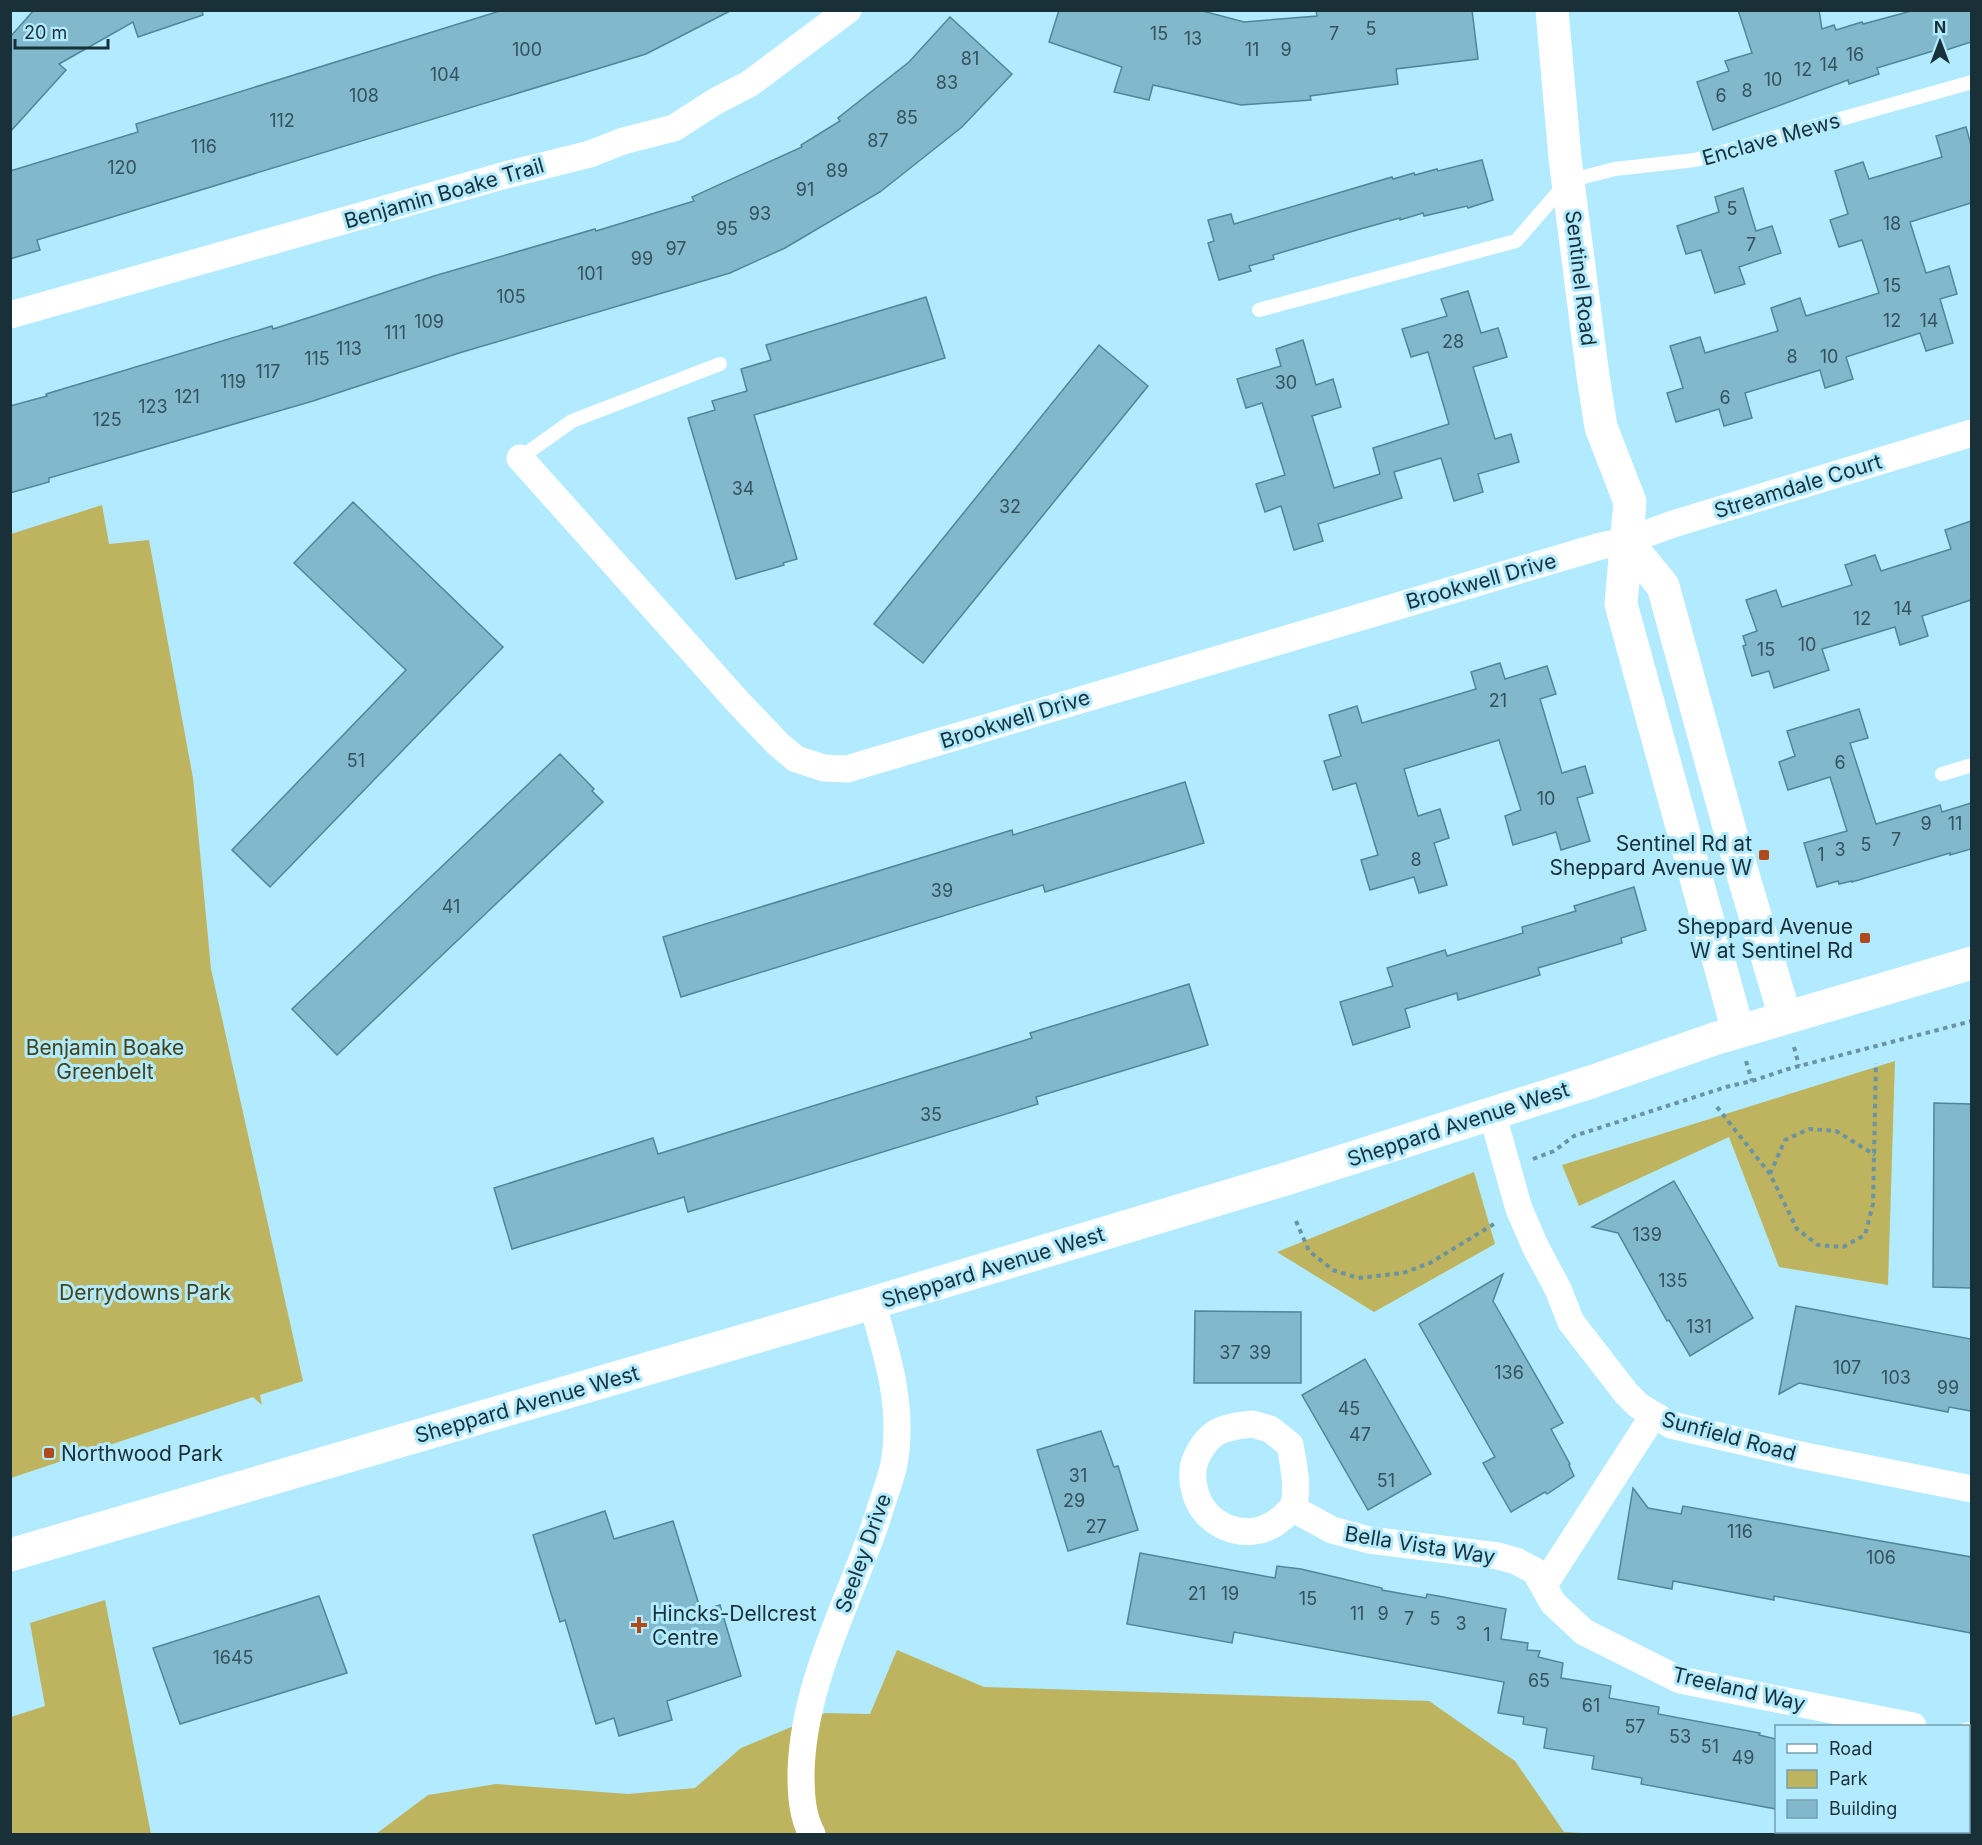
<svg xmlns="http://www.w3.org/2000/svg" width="1982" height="1845" font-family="Inter,sans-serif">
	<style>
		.green { fill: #beb35f }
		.building { fill: #81b8cc; stroke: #508699; stroke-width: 1.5 }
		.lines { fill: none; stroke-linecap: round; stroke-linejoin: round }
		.path { stroke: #6b94a2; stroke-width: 4; stroke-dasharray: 4.5 4.5; stroke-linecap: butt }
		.service { stroke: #fff; stroke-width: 14 }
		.minor { stroke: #fff; stroke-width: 27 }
		.tertiary { stroke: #fff; stroke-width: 33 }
		.secondary { stroke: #fff; stroke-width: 33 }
		.poi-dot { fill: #af4a1d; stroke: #b2ebff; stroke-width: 2 }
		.labels { text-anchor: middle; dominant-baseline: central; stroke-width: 6; stroke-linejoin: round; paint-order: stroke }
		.number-label { font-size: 18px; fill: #34525d }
		.street-label { font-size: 21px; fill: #1a3038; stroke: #b2ebff }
		.poi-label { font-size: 21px; fill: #1a3038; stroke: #b2ebff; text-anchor: end }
		.park-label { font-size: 21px; fill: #484219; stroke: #b2ebff }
	</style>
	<rect width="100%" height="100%" fill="#b2ebff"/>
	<g class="green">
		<polygon points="102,505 109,544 149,540 193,778 211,969 303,1381 260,1395 262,1405 253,1397 11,1478 11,534"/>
		<polygon points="1895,1061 1888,1285 1779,1267 1729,1137 1579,1206 1562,1165"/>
		<polygon points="1474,1172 1495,1244 1374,1312 1277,1252"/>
		<polygon points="105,1600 151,1834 11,1834 11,1717 45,1706 30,1623"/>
		<polygon points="897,1650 984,1687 1429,1701 1515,1761 1564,1832 1606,1834 376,1834 428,1795 496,1784 628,1794 695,1788 741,1748 825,1713 870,1714"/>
	</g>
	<g class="building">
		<polygon points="34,10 202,10 203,15 138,37 133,22 59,64 66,70 10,132 10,37"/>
		<polygon points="503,10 732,10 646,54 37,240 40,250 10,259 10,171 138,132 136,124"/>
		<polygon points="1059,10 1199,10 1244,22 1317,16 1316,10 1472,10 1478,59 1396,69 1398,84 1310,96 1311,100 1241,105 1153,85 1149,100 1114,92 1122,67 1049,42"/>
		<polygon points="1738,10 1819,10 1822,29 1834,25 1836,30 1862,22 1863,24 1915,10 1971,10 1971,42 1934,54 1933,51 1877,68 1879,74 1849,84 1848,80 1713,130 1697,82 1729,71 1725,61 1752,53"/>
		<polygon points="950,17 1012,74 962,127 880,192 785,248 730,273 459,353 313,401 49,478 49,482 10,493 10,406 47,396 46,394 272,326 273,329 320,314 434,276 595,229 596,231 694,201 692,197 802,147 801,145 840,121 838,118 909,62"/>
		<polygon points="1966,127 1971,145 1971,203 1910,222 1926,273 1949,266 1957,294 1940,299 1953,343 1926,351 1920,333 1846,357 1853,379 1825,388 1820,370 1745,393 1752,418 1724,426 1719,409 1676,422 1667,393 1683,388 1670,346 1700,337 1705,353 1778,331 1771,308 1800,298 1806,316 1879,293 1862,240 1839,247 1830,220 1848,214 1835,171 1863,162 1869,179 1942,157 1936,136"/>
		<polygon points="1482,160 1493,200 1468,208 1467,206 1424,216 1423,213 1400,220 1400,218 1357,230 1273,255 1274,259 1249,266 1251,271 1219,280 1208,243 1214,241 1208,220 1231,214 1234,224 1392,177 1393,179 1414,173 1415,175 1437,169 1438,171"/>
		<polygon points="1743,188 1756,231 1772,226 1781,253 1739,267 1745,284 1715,293 1701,250 1686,254 1677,226 1719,212 1715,197"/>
		<polygon points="1468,291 1481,333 1498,328 1502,340 1507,357 1473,367 1495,439 1511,434 1519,462 1478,474 1483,492 1454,501 1441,458 1394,472 1402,498 1318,524 1323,541 1294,550 1281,506 1265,512 1256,484 1285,475 1262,403 1246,408 1237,379 1281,366 1276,349 1303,340 1316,385 1333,379 1341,407 1312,416 1334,488 1380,474 1373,448 1449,424 1428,352 1411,357 1402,329 1447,316 1441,299"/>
		<polygon points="926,297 945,358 754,415 797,559 783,563 784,565 736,579 688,418 715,410 712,401 747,391 741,369 771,360 766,345"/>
		<polygon points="1099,345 1148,386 923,663 874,624"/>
		<polygon points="353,502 503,647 270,887 232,850 406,670 294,563"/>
		<polygon points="1971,521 1971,600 1922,616 1928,636 1900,645 1895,627 1822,649 1829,670 1774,688 1769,671 1752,676 1743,646 1746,645 1743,636 1757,631 1746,600 1776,590 1782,607 1852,585 1845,565 1875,555 1881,571 1951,549 1945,530"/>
		<polygon points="1500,663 1505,679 1547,666 1556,694 1540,699 1562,773 1585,766 1593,793 1577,798 1590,841 1561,850 1556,832 1513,845 1505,816 1521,810 1499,740 1404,769 1418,816 1440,809 1449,838 1434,843 1447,885 1419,893 1414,877 1370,890 1361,860 1378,855 1356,783 1333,790 1324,761 1341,756 1329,715 1357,706 1362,723 1476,689 1471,672"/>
		<polygon points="1859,709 1868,738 1850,743 1876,824 1940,805 1942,812 1971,803 1971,849 1950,855 1950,853 1852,882 1852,881 1839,884 1838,881 1817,887 1804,843 1847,831 1830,777 1788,790 1779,762 1795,756 1787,731"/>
		<polygon points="560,754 594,789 592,791 603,802 337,1055 292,1009"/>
		<polygon points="1185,782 1204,843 1045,892 1043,885 681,997 663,937 1012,830 1013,835"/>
		<polygon points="1634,887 1646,930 1621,938 1622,943 1538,968 1540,975 1458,1000 1457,993 1405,1009 1410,1027 1353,1045 1340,1002 1393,986 1387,968 1445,950 1447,956 1523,933 1522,927 1576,911 1574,906"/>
		<polygon points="1189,984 1208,1045 1036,1097 1038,1104 688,1212 684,1197 512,1249 494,1188 653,1138 658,1154 1032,1038 1030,1033"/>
		<polygon points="1934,1103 1971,1104 1971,1288 1933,1287"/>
		<polygon points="1674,1181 1753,1318 1690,1356 1669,1320 1667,1321 1618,1233 1592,1227"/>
		<polygon points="1503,1274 1493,1301 1563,1423 1551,1429 1570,1464 1569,1465 1574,1476 1547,1494 1545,1492 1511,1512 1483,1463 1495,1457 1419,1324"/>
		<polygon points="1796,1306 1971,1339 1971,1411 1949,1407 1948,1412 1799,1383 1779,1394"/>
		<polygon points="1195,1311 1301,1312 1301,1383 1194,1383"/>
		<polygon points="1365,1359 1431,1474 1368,1510 1302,1395"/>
		<polygon points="1101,1431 1114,1467 1118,1466 1138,1530 1068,1551 1037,1450"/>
		<polygon points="1633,1488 1648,1508 1681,1514 1683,1506 1971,1557 1971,1633 1774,1596 1774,1600 1673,1581 1672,1589 1618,1579"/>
		<polygon points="605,1511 614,1539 673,1521 701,1611 720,1605 741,1676 667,1701 672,1720 619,1736 614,1718 596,1724 565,1620 560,1622 533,1535"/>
		<polygon points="1140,1553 1275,1578 1277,1566 1301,1569 1382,1588 1382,1590 1426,1598 1427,1594 1438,1596 1506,1609 1501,1639 1528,1643 1527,1650 1540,1651 1538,1657 1563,1663 1561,1678 1611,1686 1609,1698 1659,1707 1658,1714 1760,1733 1759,1735 1776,1739 1776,1809 1641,1784 1642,1778 1592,1769 1594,1756 1544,1748 1547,1728 1523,1724 1524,1717 1498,1713 1504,1682 1234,1632 1232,1643 1127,1624"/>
		<polygon points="319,1596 347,1673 180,1724 153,1648"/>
	</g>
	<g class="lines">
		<g class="path">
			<polyline points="1794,1047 1799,1066"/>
			<polyline points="1746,1061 1752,1081"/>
			<polyline points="1717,1107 1770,1174 1797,1229 1818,1245 1843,1247 1865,1235 1873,1204 1876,1063"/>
			<polyline points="1533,1159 1554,1151 1574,1136 1726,1087 1752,1081 1788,1069 1972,1021"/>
			<polyline points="1770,1174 1785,1140 1809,1129 1836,1131 1875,1155"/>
			<polyline points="1296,1221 1309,1251 1333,1270 1358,1278 1403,1273 1430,1263 1494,1224"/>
		</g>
		<g class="service">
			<polyline points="1259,310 1516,241 1568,181 1615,169 1695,160 1972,82"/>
			<polyline points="520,458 572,421 720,364"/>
			<polyline points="1942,774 1972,765"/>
		</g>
		<g class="minor">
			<polyline points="10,315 502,176 590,154 623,141 674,128 716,101 749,84 848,10"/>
			<polyline points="520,458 738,702 778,744 796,759 824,768 847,769 1601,546 1626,541 1673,524 1972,433"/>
			<polyline points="1492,1113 1519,1209 1536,1248 1558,1289 1571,1322 1626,1393 1639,1406 1671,1425 1805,1456 1972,1489"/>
			<path d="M1252,1424L1270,1429L1290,1445C1293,1461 1300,1494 1292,1508C1290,1511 1285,1515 1282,1518C1251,1546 1201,1528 1194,1487C1192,1477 1192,1466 1197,1456C1211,1428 1224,1428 1252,1424Z"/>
			<polyline points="1292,1508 1332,1530 1369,1540 1498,1556 1516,1561 1535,1571 1553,1603 1584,1632 1680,1680 1913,1726"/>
			<polyline points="1544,1585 1653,1416"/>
			<polyline points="1968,1736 1972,1736"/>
			<path d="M812,1834C802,1816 801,1794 801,1773C803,1682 850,1601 878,1516C883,1499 890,1482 894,1464C904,1409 888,1356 872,1303"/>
		</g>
		<g class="tertiary">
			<polyline points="1552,10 1565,158 1593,376 1601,427 1630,502 1621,604 1738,1031"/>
			<polyline points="1626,541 1663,586 1731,834 1785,1017"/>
		</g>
		<polyline class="secondary" points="10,1555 872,1303 1289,1178 1591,1082 1714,1039 1972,963"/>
	</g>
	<g class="poi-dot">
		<rect x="1758" y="849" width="12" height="12" rx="3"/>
		<rect x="1859" y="932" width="12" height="12" rx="3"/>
		<rect x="43" y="1447" width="12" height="12" rx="3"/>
		<path d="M636 1616h6v6h6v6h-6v6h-6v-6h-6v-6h6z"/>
	</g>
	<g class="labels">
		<g class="number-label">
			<text x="1371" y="28">5</text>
			<text x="1159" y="33">15</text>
			<text x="1334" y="33">7</text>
			<text x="1193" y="38">13</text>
			<text x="527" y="49">100</text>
			<text x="1252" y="49">11</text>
			<text x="1286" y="49">9</text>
			<text x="1855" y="54">16</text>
			<text x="970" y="58">81</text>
			<text x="1829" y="64">14</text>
			<text x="1803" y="69">12</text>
			<text x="445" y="74">104</text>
			<text x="1773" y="79">10</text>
			<text x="947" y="82">83</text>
			<text x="1747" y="90">8</text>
			<text x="364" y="95">108</text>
			<text x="1721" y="95">6</text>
			<text x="907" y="117">85</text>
			<text x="282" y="120">112</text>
			<text x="878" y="140">87</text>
			<text x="204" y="146">116</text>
			<text x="122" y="167">120</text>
			<text x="837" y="170">89</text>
			<text x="805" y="189">91</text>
			<text x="1732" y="208">5</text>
			<text x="760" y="213">93</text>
			<text x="1892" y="223">18</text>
			<text x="727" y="228">95</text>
			<text x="1751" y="244">7</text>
			<text x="676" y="248">97</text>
			<text x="642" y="258">99</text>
			<text x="590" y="273">101</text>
			<text x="1892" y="285">15</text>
			<text x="511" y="296">105</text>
			<text x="1892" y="320">12</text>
			<text x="1929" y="320">14</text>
			<text x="429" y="321">109</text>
			<text x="395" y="332">111</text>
			<text x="1453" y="341">28</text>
			<text x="349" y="348">113</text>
			<text x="1792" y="356">8</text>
			<text x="1829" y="356">10</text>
			<text x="317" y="358">115</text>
			<text x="268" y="371">117</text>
			<text x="233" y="381">119</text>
			<text x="1286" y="382">30</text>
			<text x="187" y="396">121</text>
			<text x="1725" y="397">6</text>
			<text x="153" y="406">123</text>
			<text x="107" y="419">125</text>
			<text x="743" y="488">34</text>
			<text x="1010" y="506">32</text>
			<text x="1903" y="608">14</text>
			<text x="1862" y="618">12</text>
			<text x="1807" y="644">10</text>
			<text x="1766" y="649">15</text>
			<text x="1498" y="700">21</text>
			<text x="356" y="760">51</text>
			<text x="1840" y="762">6</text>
			<text x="1546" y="798">10</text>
			<text x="1926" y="823">9</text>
			<text x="1955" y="823">11</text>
			<text x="1896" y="839">7</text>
			<text x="1866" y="844">5</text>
			<text x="1840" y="849">3</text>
			<text x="1821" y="854">1</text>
			<text x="1416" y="859">8</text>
			<text x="942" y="890">39</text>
			<text x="451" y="906">41</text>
			<text x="931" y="1114">35</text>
			<text x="1647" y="1234">139</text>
			<text x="1673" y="1280">135</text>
			<text x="1699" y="1326">131</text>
			<text x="1230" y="1352">37</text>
			<text x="1260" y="1352">39</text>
			<text x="1847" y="1367">107</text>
			<text x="1509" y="1372">136</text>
			<text x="1896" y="1377">103</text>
			<text x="1948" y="1387">99</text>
			<text x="1349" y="1408">45</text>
			<text x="1360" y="1434">47</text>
			<text x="1078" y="1475">31</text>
			<text x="1386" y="1480">51</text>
			<text x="1074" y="1500">29</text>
			<text x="1096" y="1526">27</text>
			<text x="1740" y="1531">116</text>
			<text x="1881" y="1557">106</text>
			<text x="1197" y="1593">21</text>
			<text x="1230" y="1593">19</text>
			<text x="1308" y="1598">15</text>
			<text x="1357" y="1613">11</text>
			<text x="1383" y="1613">9</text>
			<text x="1409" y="1618">7</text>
			<text x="1435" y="1618">5</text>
			<text x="1461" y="1623">3</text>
			<text x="1487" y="1634">1</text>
			<text x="233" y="1657">1645</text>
			<text x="1539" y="1680">65</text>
			<text x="1591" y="1705">61</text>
			<text x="1635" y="1726">57</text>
			<text x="1680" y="1736">53</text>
			<text x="1710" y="1746">51</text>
			<text x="1743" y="1757">49</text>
		</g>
		<g class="street-label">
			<text transform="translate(1771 139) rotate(-16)">Enclave Mews</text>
			<text transform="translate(444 193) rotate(-16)">Benjamin Boake Trail</text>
			<text transform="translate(1581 278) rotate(83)">Sentinel Road</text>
			<text transform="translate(1798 486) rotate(-17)">Streamdale Court</text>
			<text transform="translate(1481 581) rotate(-16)">Brookwell Drive</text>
			<text transform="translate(1015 719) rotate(-17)">Brookwell Drive</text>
			<text transform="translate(1458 1124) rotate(-18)">Sheppard Avenue West</text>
			<text transform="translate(993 1267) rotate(-17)">Sheppard Avenue West</text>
			<text transform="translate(527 1404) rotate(-16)">Sheppard Avenue West</text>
			<text transform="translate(1729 1436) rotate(15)">Sunfield Road</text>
			<text transform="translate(1420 1545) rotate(9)">Bella Vista Way</text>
			<text transform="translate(863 1553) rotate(-70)">Seeley Drive</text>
			<text transform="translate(1739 1689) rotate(13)">Treeland Way</text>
		</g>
		<g class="poi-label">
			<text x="1752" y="843">Sentinel Rd at<tspan x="1752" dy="24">Sheppard Avenue W</tspan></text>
			<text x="1853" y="926">Sheppard Avenue<tspan x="1853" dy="24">W at Sentinel Rd</tspan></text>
			<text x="61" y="1453" text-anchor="start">Northwood Park</text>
			<text x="652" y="1613" text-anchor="start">Hincks-Dellcrest<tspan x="652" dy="24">Centre</tspan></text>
		</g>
		<g class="park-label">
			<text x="105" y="1047">Benjamin Boake<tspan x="105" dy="24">Greenbelt</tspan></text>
			<text x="145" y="1292">Derrydowns Park</text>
		</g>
	</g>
	<rect width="1982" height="1845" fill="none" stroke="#1a3038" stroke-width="24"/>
	<rect x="1775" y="1725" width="195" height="108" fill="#b2ebff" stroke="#75a0af" stroke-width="1.5"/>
	<rect x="1787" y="1744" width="30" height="9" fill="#ffffff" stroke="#75a0af" stroke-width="1.5"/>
	<text x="1829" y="1755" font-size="18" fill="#1a3038">Road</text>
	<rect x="1787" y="1770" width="30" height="18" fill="#beb35f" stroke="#75a0af" stroke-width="1.5"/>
	<text x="1829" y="1785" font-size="18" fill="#1a3038">Park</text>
	<rect x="1787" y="1800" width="30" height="18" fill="#81b8cc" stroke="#75a0af" stroke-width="1.5"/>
	<text x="1829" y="1815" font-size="18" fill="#1a3038">Building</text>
	<g transform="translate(1940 42)" stroke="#b2ebff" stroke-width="4.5" paint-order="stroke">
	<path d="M0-4.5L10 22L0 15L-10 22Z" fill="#1a3038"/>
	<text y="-9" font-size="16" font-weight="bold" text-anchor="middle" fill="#1a3038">N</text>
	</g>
	<path d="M15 39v9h93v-9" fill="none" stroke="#1a3038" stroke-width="3"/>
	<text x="24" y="39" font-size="18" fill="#1a3038" stroke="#b2ebff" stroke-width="4.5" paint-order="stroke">20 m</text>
</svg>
